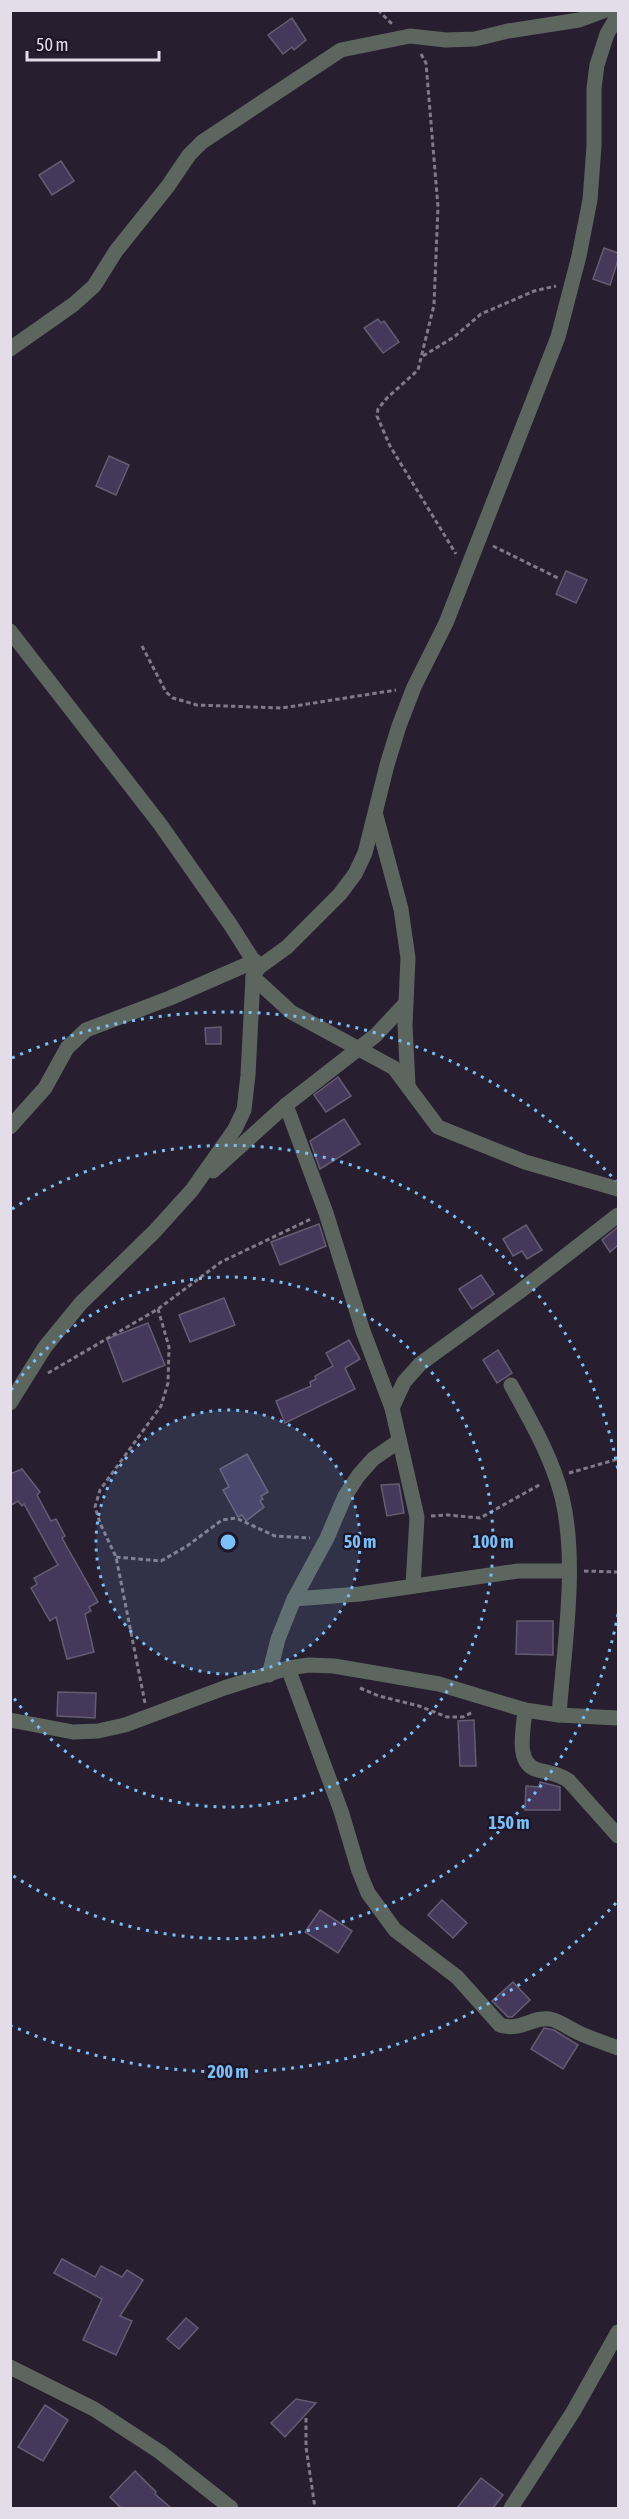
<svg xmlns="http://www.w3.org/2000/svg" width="629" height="2519" font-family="'Asap Condensed',sans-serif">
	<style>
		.building { fill: #45385a; stroke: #645d72; stroke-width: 1.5 }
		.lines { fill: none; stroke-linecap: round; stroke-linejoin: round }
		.path { stroke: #817a88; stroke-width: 3; stroke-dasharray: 4.5 3; stroke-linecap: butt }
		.street { stroke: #5d665e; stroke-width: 15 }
		.ring { fill: none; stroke: #79bff8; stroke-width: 3; stroke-dasharray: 3 6 }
		.centre { fill: #79bff8; stroke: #1e1526; stroke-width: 3 }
		.ring-label { font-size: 18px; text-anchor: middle; font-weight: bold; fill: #79bff8; stroke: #1e1526; stroke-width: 4.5; stroke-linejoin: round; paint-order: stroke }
	</style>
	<rect width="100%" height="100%" fill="#271f30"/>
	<g class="building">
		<polygon points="292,18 306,40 294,50 292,47 283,54 268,35"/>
		<polygon points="61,161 74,181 52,195 39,175"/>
		<polygon points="604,248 618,253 618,260 610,285 593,279"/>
		<polygon points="378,319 381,323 384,321 399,342 383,353 364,328"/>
		<polygon points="109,456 129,465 116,495 96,486"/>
		<polygon points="566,571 587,580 576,603 556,594"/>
		<polygon points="221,1027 221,1044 206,1044 205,1028"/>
		<polygon points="338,1077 351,1096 326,1112 314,1095"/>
		<polygon points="344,1119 360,1144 320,1169 310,1141"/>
		<polygon points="319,1224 326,1246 280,1265 271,1242"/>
		<polygon points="526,1225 542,1250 527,1259 522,1251 513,1256 503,1239"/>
		<polygon points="618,1227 618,1245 610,1252 602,1240"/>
		<polygon points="481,1275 494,1294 472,1309 459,1289"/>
		<polygon points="224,1298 235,1325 190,1342 179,1315"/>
		<polygon points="148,1323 165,1365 123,1382 107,1339"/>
		<polygon points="349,1340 360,1359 345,1368 355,1389 285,1423 276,1401 311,1386 310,1382 316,1379 315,1376 333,1366 326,1353"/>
		<polygon points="498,1350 512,1373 497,1383 483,1360"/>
		<polygon points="247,1454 268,1492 261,1496 263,1499 260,1501 264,1507 246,1521 242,1515 238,1517 223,1490 229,1487 220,1469"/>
		<polygon points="22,1469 40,1492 37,1495 51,1521 56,1519 65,1536 62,1538 98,1602 89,1607 91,1611 85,1614 94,1652 67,1659 56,1617 50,1621 31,1588 37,1584 34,1578 58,1565 24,1504 22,1506 18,1501 10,1506 10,1474"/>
		<polygon points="399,1484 404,1513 387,1516 381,1485"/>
		<polygon points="517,1621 553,1621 553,1655 516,1654"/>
		<polygon points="58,1692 96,1693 95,1718 57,1716"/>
		<polygon points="474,1720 476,1766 460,1766 458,1721"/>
		<polygon points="540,1782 560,1787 560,1810 525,1810 526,1786 539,1787"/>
		<polygon points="442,1900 467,1923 453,1938 428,1915"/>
		<polygon points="320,1910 352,1931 338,1953 305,1932"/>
		<polygon points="513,1982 530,2000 512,2017 508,2017 492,2001"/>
		<polygon points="544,2028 554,2030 578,2045 563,2069 531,2049"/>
		<polygon points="62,2259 95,2277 101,2266 122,2277 127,2270 143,2280 120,2316 132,2321 116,2355 83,2340 102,2299 54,2273"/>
		<polygon points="186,2318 198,2328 179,2349 167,2339"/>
		<polygon points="296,2399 316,2403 285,2437 271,2423"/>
		<polygon points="45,2405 68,2420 43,2461 18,2447"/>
		<polygon points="135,2471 156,2492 155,2494 171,2508 121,2508 110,2497"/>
		<polygon points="481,2478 503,2495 493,2508 457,2508"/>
	</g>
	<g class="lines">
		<g class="path">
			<polyline points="378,10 392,24"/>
			<polyline points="421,54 426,63 438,207 434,305 418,370 387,398 378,409 377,416 390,446 456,554"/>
			<polyline points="423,356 454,337 481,314 534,291 556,286"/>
			<polyline points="493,546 558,578"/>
			<polyline points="142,646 166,692 173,698 197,705 282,708 396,690"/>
			<polyline points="48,1373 158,1309 221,1262 311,1219"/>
			<polyline points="569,1473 618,1459"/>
			<polyline points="431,1516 448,1515 480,1518 541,1484"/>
			<polyline points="116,1557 161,1561 187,1546 222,1520 236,1518 275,1536 310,1538"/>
			<polyline points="584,1571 618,1572"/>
			<polyline points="360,1688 379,1696 419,1706 447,1717 463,1717 473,1712"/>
			<polyline points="145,1703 116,1557 100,1523 95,1507 100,1490 161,1406 168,1383 169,1347 158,1309"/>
			<polyline points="306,2418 306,2447 315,2508"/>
		</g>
		<g class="street">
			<polyline points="10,349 74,304 94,286 116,251 168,186 189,155 202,142 341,50 410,36 446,40 475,39 508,31 579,20 606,10"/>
			<polyline points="10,631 160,824 230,924 258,968"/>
			<polyline points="376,816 401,909 408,958 405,1025 408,1085"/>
			<polyline points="253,977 291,1012 394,1068 438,1127 525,1162 618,1189"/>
			<polyline points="286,1105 326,1213 363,1331 392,1408"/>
			<polyline points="10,1127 45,1088 67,1048 86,1030 170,998 255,961"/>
			<polyline points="213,1171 286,1105 376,1035 405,1004"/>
			<path d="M511,1385C530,1420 552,1457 562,1497C578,1563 564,1647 559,1715"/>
			<polyline points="10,1403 45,1347 81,1303 154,1232 192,1190 235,1129 244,1110 248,1075 253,977 258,968 287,947 340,894 355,874 365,853 387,765 399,726 414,687 446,623 558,337 579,256 590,200 594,146 594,88 597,65 607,34 618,15"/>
			<polyline points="413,1586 417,1517 392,1408 404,1382 420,1364 519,1292 618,1215"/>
			<polyline points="294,1599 360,1594 518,1571 568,1571"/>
			<path d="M288,1668L341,1811L359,1871L368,1893L395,1930L457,1977L500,2025C520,2032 533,2016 550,2019C560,2021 570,2029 579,2033C592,2039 605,2043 618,2048"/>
			<polyline points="269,1675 278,1639 294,1599 327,1538 345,1496 358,1476 373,1459 399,1441"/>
			<path d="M525,1710C524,1728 514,1764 538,1770C550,1773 559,1774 569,1781L618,1836"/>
			<polyline points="10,1720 73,1732 98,1731 125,1725 224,1688 288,1668 309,1665 334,1666 439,1684 525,1710 559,1715 618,1718"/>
			<polyline points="10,2367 94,2409 160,2452 231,2508"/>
			<polyline points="511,2508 573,2412 618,2332"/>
		</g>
	</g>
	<circle cx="228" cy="1542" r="132" fill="#79bff8" fill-opacity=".12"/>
	<g class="ring">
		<circle cx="228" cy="1542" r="132"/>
		<path d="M11 1390A265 265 0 1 1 11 1694"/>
		<path d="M618 1614A397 397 0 0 1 12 1875M12 1209A397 397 0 0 1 618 1470"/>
		<path d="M616 1903A530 530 0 0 1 12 2026M12 1058A530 530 0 0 1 616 1181"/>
	</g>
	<circle cx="228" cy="1542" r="9" class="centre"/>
	<g class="ring-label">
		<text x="360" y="1548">50 m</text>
		<text x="493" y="1548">100 m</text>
		<text x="509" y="1829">150 m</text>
		<text x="228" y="2078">200 m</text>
	</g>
	<rect width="629" height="2519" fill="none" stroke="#e3dde9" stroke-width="24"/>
	<path d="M27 51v9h132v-9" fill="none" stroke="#e3dde9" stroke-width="3"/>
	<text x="36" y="51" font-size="18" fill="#e3dde9" stroke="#1e1526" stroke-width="4.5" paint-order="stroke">50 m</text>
</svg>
